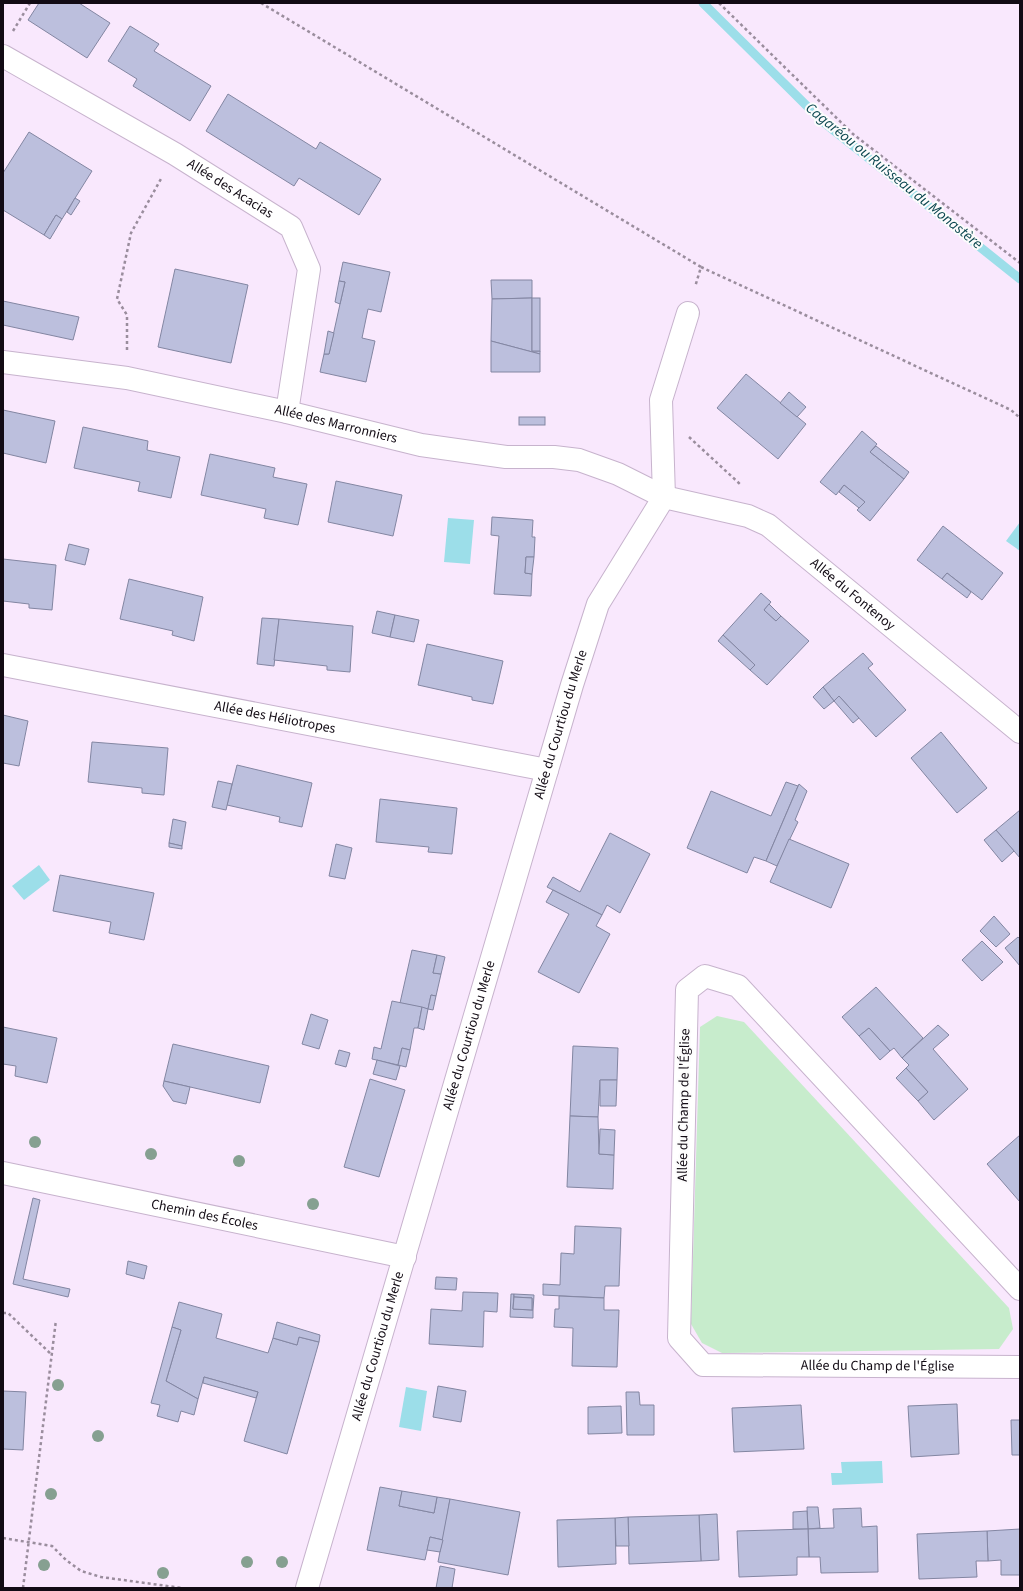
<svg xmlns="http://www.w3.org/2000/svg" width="1023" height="1591" font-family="'Source Sans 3',sans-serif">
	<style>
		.green { fill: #c7eccc }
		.water { fill: #9cdee9 }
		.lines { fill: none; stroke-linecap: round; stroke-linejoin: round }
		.stream { stroke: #9cdee9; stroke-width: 9 }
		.building { fill: #bcbfdd; stroke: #8386a2 }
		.minor-casing { stroke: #c7b3cd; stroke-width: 24 }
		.path { stroke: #9a8d9d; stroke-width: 2.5; stroke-dasharray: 3 3; stroke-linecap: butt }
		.minor { stroke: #fff; stroke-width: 22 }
		.tree { fill: #86a091 }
		.labels { text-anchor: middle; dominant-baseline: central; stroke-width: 4; stroke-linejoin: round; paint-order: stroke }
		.street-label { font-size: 14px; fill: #120b14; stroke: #fcfcfc }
		.water-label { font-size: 15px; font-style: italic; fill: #0a464f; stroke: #fcfcfc }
	</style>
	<rect width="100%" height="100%" fill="#f9e8fd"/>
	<polygon class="green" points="717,1016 744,1022 1009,1308 1013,1329 999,1349 722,1353 702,1343 691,1324 700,1027"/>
	<g class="water">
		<polygon points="448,518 474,520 470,564 444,562"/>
		<polygon points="1020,522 1020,551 1006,541"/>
		<polygon points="39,865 50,880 24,900 12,886"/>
		<polygon points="406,1387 427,1391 421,1431 399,1427"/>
		<polygon points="882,1461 883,1483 832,1485 831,1473 842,1473 841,1462"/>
	</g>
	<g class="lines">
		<polyline class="stream" points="703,3 822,121 1020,279"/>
	</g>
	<g class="building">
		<polygon points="39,3 79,3 110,23 87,58 28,20"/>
		<polygon points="130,26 159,44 154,51 211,86 190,121 133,86 137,79 108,61"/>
		<polygon points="228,94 316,149 320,142 381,179 359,215 299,178 294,186 206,131"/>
		<polygon points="29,132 92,171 62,219 56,215 44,235 3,210 3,173"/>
		<polygon points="75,198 80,201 71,215 67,212"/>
		<polygon points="56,215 62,219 50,239 44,235"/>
		<polygon points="343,262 390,272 381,312 368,309 362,338 375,341 366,382 320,372 324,354 329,354 340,304 345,282 339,281"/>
		<polygon points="175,269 248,285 231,363 158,347"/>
		<polygon points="491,280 532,280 532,298 492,299"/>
		<polygon points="339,281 345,282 340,304 335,302"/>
		<polygon points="532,298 532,351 540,351 540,354 491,341 492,299"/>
		<rect x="532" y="298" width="8" height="53"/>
		<polygon points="3,301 79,317 73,340 3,325"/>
		<polygon points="328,331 334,333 329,354 324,354"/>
		<polygon points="491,341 540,354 540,372 491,372"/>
		<polygon points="746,374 806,424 778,459 717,408"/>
		<polygon points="789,392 806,407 797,417 780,403"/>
		<polygon points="3,410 55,421 46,463 3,453"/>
		<rect x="519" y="417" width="26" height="8"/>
		<polygon points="83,427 148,441 147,450 180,457 171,498 138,491 140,482 74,468"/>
		<polygon points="862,431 877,444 870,452 904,479 870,521 857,510 865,502 844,485 836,495 820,482"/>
		<polygon points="876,446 909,472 904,479 870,452"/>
		<polygon points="210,454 275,468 273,477 307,484 298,525 264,518 266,509 201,495"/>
		<polygon points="336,481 402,495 393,536 328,522"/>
		<polygon points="844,485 865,502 859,508 839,492"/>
		<polygon points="492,517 533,520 532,537 535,537 534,557 526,557 525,573 532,574 531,596 494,594 499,536 491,535"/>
		<polygon points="943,526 1003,573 982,600 947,573 942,579 917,560"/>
		<polygon points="69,544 89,549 85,565 65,560"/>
		<polygon points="526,557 534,557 532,574 525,573"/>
		<polygon points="3,559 56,565 52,610 29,608 29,604 3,601"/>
		<polygon points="947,573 971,592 967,598 942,579"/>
		<polygon points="129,579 203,597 194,641 172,635 173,631 120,619"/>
		<polygon points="761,593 771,602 764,610 776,621 781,616 809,641 767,685 750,670 755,665 723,635"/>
		<polygon points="769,604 781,616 776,621 764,610"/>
		<polygon points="377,611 395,615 390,637 372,633"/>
		<polygon points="395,615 419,620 414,642 390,637"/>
		<polygon points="262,618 279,619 274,666 257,664"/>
		<polygon points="279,619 353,626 350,672 327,670 327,666 274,660"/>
		<polygon points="723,635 755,665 750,670 718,641"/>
		<polygon points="427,644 503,661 493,704 472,700 472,697 418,685"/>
		<polygon points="863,653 873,664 868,668 906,710 876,737 839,696 834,701 823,687"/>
		<polygon points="823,687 834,701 824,709 813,697"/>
		<polygon points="839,696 859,718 853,723 834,701"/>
		<polygon points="3,715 28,721 19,766 3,763"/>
		<polygon points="941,732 987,788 957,813 911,758"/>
		<polygon points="92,742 168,748 164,795 142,793 142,788 88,782"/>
		<polygon points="237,765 312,783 302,827 279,822 280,817 227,805"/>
		<polygon points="218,781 232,784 226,810 212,807"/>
		<polygon points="786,782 798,786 766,861 754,857 747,873 687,848 711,791 771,816"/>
		<polygon points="799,784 807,791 795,820 798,822 777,866 766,861"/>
		<polygon points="380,799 457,808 452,854 428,852 429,847 376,842"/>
		<polygon points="1020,810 1020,858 996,830"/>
		<polygon points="173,819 186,822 182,846 169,843"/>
		<polygon points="996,830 1014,851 1002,862 984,840"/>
		<polygon points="610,833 650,854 620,913 607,905 602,915 547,887 553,877 580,892"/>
		<polygon points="789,839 849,864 831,908 770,882"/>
		<polygon points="169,843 182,846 182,849 169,847"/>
		<polygon points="336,844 352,848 345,879 329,876"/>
		<polygon points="60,875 154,893 144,940 109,933 111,922 53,911"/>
		<polygon points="553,890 602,915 596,926 610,934 579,993 538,972 569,914 546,902"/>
		<polygon points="994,916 1010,934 996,947 980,931"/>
		<polygon points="1018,937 1020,939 1020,966 1005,948"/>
		<polygon points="982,941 1003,962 982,981 962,960"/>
		<polygon points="412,950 437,955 433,973 441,974 436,996 431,995 428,1009 400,1003"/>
		<polygon points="437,955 445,957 441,974 433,973"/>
		<polygon points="876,987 923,1038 902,1058 894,1048 890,1051 869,1028 859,1036 842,1017"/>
		<polygon points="431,995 436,996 433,1010 428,1009"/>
		<polygon points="392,1001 422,1007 418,1028 414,1028 410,1050 402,1048 398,1065 372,1059 374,1047 381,1049"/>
		<polygon points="422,1007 428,1009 424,1030 418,1028"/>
		<polygon points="311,1014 328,1020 319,1049 302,1044"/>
		<polygon points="938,1025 949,1035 933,1049 968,1089 934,1120 918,1101 928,1092 906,1068 909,1065 902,1058"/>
		<polygon points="3,1027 57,1038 47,1083 15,1076 16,1066 3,1064"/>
		<polygon points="869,1028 890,1051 880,1060 859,1036"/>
		<polygon points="173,1044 269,1066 260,1103 164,1081"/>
		<polygon points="573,1046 618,1048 617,1080 600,1080 598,1117 570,1116"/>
		<polygon points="402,1048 410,1050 406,1067 398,1065"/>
		<polygon points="339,1050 350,1053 346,1067 335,1064"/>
		<polygon points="377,1060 400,1066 396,1080 373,1074"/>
		<polygon points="906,1068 928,1092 918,1101 896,1078"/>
		<polygon points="370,1079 405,1090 379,1177 344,1167"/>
		<polygon points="600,1080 617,1080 616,1106 600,1106"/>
		<polygon points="164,1081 190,1087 186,1104 173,1101 163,1086"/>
		<polygon points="570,1116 598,1117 599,1154 614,1155 613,1189 567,1187"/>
		<polygon points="600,1129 615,1130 614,1155 599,1154"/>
		<polygon points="1020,1135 1020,1202 987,1164"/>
		<polygon points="33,1198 40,1200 23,1279 70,1289 68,1297 13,1284"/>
		<polygon points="575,1226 621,1228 619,1286 605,1286 604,1298 543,1295 543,1284 560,1285 561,1253 574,1254"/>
		<polygon points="128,1261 147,1266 144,1279 126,1274"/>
		<polygon points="436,1277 457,1278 456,1290 435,1289"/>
		<polygon points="463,1292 498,1293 497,1312 484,1311 483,1347 429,1344 431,1309 462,1311"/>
		<polygon points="511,1294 514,1294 513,1309 533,1310 533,1318 510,1317"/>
		<polygon points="514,1294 534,1295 533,1310 532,1310 532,1298 514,1297"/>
		<polygon points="559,1296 604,1298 604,1310 619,1310 617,1367 572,1366 573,1328 554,1327 555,1309 559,1309"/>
		<polygon points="514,1297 532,1298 532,1310 513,1309"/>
		<polygon points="179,1302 222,1314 216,1338 268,1353 273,1338 297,1345 299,1337 319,1342 287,1454 244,1441 258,1392 204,1377 198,1399 166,1381 181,1330 172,1327"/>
		<polygon points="277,1322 320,1335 319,1342 299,1337 297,1345 273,1338"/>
		<polygon points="172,1327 181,1330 166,1381 198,1399 194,1415 181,1411 178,1422 157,1416 160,1405 151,1403"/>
		<polygon points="204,1377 258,1392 256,1398 203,1383"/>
		<polygon points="438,1386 466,1391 461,1422 433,1417"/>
		<polygon points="3,1391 26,1392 23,1450 3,1449"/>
		<polygon points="626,1392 639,1392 640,1405 654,1405 654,1435 627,1435"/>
		<polygon points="957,1404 959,1454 911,1457 908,1406"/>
		<polygon points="801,1405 804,1449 734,1452 732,1408"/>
		<polygon points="621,1406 622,1433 588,1434 588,1407"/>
		<polygon points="1011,1420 1020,1420 1020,1455 1012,1455"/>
		<polygon points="380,1487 402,1491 399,1506 434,1513 437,1497 450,1499 443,1540 430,1537 425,1560 367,1550"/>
		<polygon points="402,1491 437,1497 434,1513 399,1506"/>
		<polygon points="450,1499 520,1512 508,1575 438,1562"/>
		<polygon points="807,1507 818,1507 820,1528 808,1529"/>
		<polygon points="861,1508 862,1527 877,1526 878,1572 821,1573 820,1557 809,1557 808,1529 834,1528 833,1509"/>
		<polygon points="807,1511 808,1529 793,1529 793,1512"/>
		<polygon points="717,1514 719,1560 701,1561 699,1515"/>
		<polygon points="699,1515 701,1561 629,1564 628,1517"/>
		<polygon points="628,1517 629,1546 616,1546 615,1518"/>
		<polygon points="615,1518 616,1564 558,1567 557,1520"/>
		<polygon points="808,1529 809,1557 797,1557 797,1575 739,1577 737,1531"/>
		<polygon points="1020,1529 1020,1575 1001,1575 1001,1560 988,1561 987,1531"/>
		<polygon points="987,1531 988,1561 976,1561 977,1577 919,1579 917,1534"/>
		<polygon points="430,1537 443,1540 440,1552 427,1550"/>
		<polygon points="440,1566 455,1569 452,1588 436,1588"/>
	</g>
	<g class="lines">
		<defs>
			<g id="minor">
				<path id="s1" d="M3,56L175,154L291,227L309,269L287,412"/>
				<path id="s2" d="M3,362L127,378L287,412L421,445L506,457H554L579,460L618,474L664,497L748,516L768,525L1020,732"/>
				<polyline points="664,497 661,400 688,313"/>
				<path id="s3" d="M3,665L547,770"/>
				<path id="s4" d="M3,1173L405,1257"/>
				<path id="s5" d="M1020,1289L738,986L705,976L687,990L679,1338L703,1365L1020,1367"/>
				<path id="s6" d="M307,1588L572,685L598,604L664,497"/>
			</g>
		</defs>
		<use href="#minor" class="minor-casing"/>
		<g class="path">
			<polyline points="261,3 701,267 695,287"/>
			<polyline points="719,3 853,134 1020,263"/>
			<polyline points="13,31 30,3"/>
			<polyline points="701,267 1011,410 1020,418"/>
			<polyline points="127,350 127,315 117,299 131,233 162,177"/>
			<polyline points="689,437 741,485"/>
			<polyline points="3,1313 8,1313 52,1355"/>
			<polyline points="3,1538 52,1546 66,1560 81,1571 101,1577 182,1588"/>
			<polyline points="23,1588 56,1320"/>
		</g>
		<use href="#minor" class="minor"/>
	</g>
	<g class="tree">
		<circle cx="35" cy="1142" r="6"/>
		<circle cx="151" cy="1154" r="6"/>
		<circle cx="239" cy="1161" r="6"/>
		<circle cx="313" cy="1204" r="6"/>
		<circle cx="58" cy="1385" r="6"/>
		<circle cx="98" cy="1436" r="6"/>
		<circle cx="51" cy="1494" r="6"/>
		<circle cx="247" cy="1562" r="6"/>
		<circle cx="282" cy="1562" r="6"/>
		<circle cx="44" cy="1565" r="6"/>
		<circle cx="163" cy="1573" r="6"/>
	</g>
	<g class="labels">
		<g class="street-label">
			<text stroke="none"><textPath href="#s1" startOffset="263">Allée des Acacias</textPath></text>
			<text stroke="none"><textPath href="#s2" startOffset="339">Allée des Marronniers</textPath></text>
			<text stroke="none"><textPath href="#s2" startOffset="896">Allée du Fontenoy</textPath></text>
			<text stroke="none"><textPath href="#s3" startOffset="277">Allée des Héliotropes</textPath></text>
			<text stroke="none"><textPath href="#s6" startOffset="900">Allée du Courtiou du Merle</textPath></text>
			<text stroke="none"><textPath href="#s6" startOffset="576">Allée du Courtiou du Merle</textPath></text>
			<text transform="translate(684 1105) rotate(-89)">Allée du Champ de l'Église</text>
			<text stroke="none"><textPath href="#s4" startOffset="206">Chemin des Écoles</textPath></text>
			<text stroke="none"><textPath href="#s6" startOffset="252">Allée du Courtiou du Merle</textPath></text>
			<text stroke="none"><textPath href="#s5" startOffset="1030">Allée du Champ de l'Église</textPath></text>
		</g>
		<g class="water-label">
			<text transform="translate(894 176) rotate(39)">Cagaréou ou Ruisseau du Monastère</text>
		</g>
	</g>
	<rect width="1023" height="1591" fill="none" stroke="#120b14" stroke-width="8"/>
</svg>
